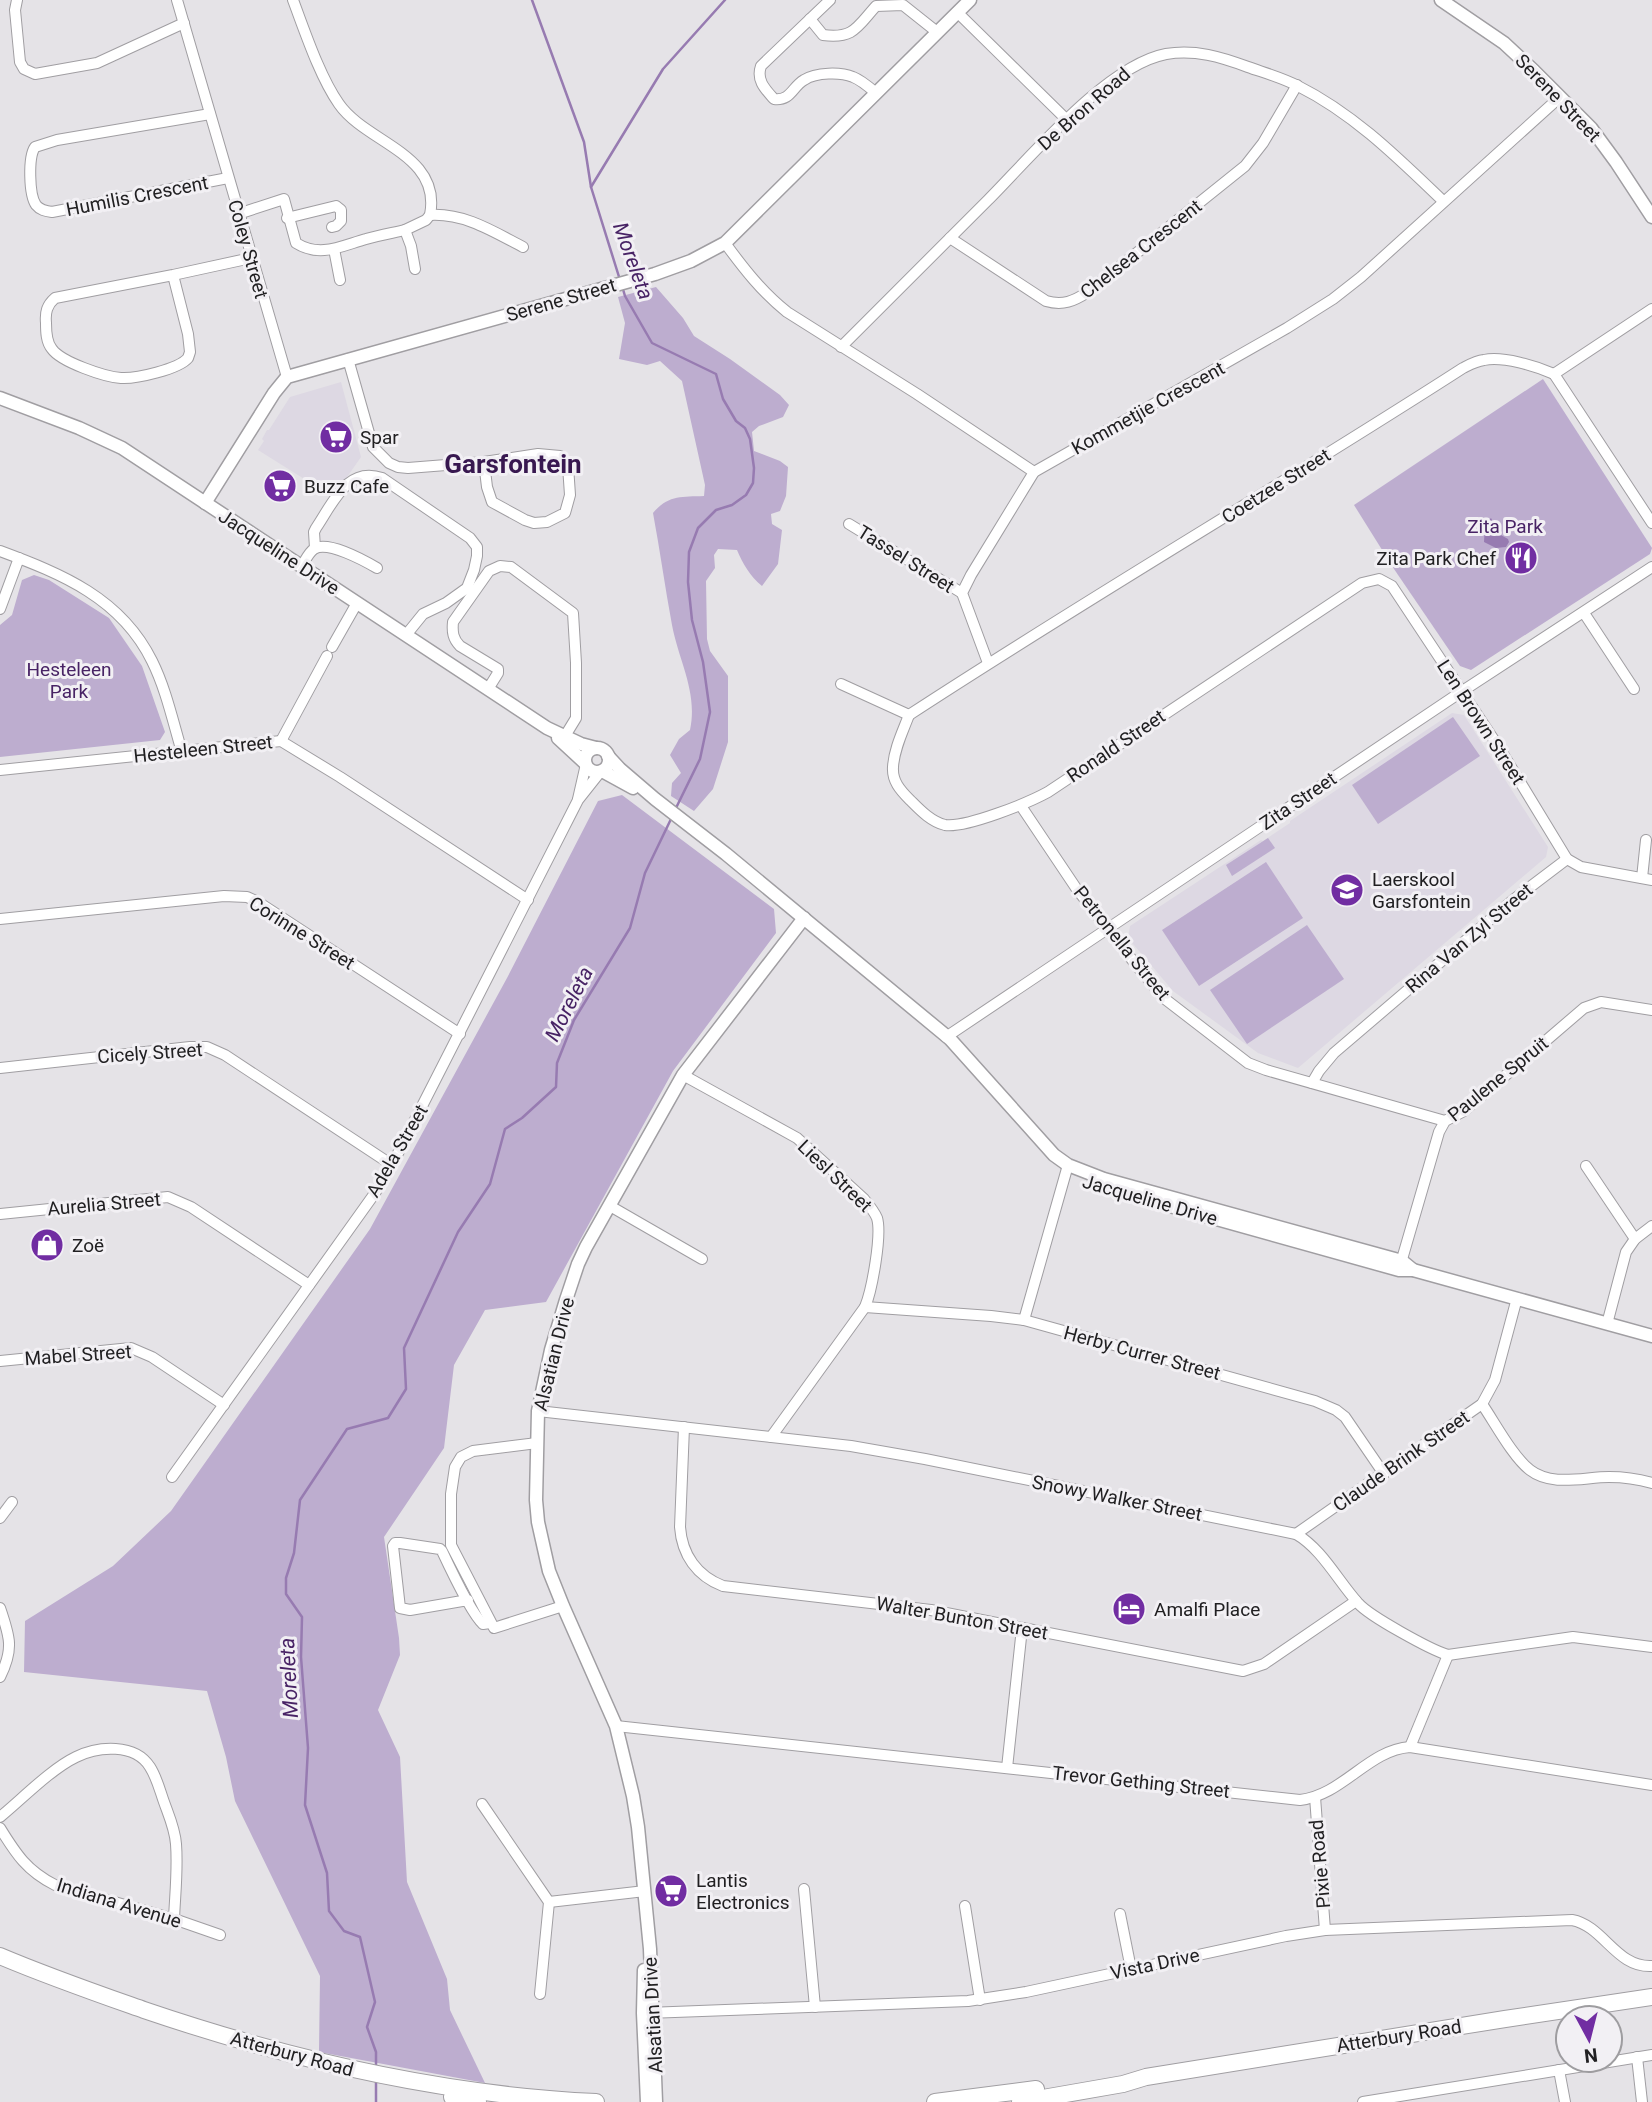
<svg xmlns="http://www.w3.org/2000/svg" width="1652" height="2102" font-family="Roboto,sans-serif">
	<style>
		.built { fill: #ddd8e3 }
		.green { fill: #bdadcf }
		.water { fill: #977bb1 }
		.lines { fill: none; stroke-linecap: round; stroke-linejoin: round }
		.stream { stroke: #977bb1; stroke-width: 2.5 }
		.minor-casing { stroke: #a09ea2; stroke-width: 12 }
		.tertiary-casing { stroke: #a09ea2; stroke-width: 15 }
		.primary-casing { stroke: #a09ea2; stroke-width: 18 }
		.minor { stroke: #fff; stroke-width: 10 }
		.tertiary { stroke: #fff; stroke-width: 12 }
		.primary { stroke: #fff; stroke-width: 16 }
		.labels { text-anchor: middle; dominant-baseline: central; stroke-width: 6; stroke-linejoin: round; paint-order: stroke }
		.street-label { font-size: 19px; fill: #212022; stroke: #f2f0f4 }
		.poi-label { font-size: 19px; fill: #212022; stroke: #f2f0f4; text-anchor: start }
		.park-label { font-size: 19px; fill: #482365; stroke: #f2f0f4 }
		.water-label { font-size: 21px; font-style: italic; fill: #482365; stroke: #f2f0f4 }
		.district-label { font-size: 26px; font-weight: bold; fill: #381850; stroke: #f2f0f4 }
	</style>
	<rect width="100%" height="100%" fill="#e5e3e7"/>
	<g class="built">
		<polygon points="341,382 361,457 333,497 258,450 264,441 262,439 267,430 269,430 290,397"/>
		<polygon points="1452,713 1464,715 1548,847 1546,857 1298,1068 1258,1053 1173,991 1128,938 1130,926 1261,840 1263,841 1290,823 1290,821"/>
	</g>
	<g class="green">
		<path d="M656,287L683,318L694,336L730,359L780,395L789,405L783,417L759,426L752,432L754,451L780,461L788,467L786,496L780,511L771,514L772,524L782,530L778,564L762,586C750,576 743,564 737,550L718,549L714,555L715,568L706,581L707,639L710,651L728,676V742L713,789L694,811L671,796L672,783L681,773L670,755L679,739L690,730C698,692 679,662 672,625C665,588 660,550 653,513C668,495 681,497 704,496L705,485L682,381L660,361L647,365L619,359L625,323L618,297Z"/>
		<polygon points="1543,379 1652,548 1650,554 1471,670 1460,666 1394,569 1354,505"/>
		<polygon points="34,575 49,580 109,618 142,666 165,732 160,740 0,757 0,625 12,615 22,580"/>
		<polygon points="1453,717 1480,756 1378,824 1352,785"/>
		<polygon points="622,795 774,909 776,933 673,1071 546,1302 485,1310 454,1365 444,1448 384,1537 399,1638 400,1655 378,1710 400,1757 407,1882 447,1979 450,2010 485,2083 319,2052 320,1976 235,1801 226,1757 207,1691 24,1672 25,1621 113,1566 171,1511 370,1229 507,978 598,801"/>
		<polygon points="1268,838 1275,848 1232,876 1226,865"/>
		<polygon points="1266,862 1303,918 1199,986 1162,930"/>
		<polygon points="1307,925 1344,979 1247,1044 1210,990"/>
	</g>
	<polygon class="water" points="1491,518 1499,534 1508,539 1509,542 1506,547 1496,548 1484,542 1485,524"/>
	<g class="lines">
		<g class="stream">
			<polyline points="532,0 584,142 591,187 620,280"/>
			<polyline points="591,187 663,69 725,0"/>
			<polyline points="622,286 625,296 652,343 716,374 723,399 736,421 745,428 750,439 754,468 753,483 746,495 732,505 716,510 698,528 689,552 688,582 692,620 703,662 710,712 700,759 675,810"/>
			<polyline points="376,2066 376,2052 367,2027 375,2002 360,1937 344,1931 329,1911 327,1873 305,1805 308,1748 301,1657 302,1617 286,1594 286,1578 294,1553 300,1500 347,1429 388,1418 406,1389 404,1348 458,1232 490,1184 505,1129 522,1118 556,1087 557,1063 574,1020 630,928 645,873 671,819"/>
			<polyline points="376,2080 376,2102"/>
		</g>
		<defs>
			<g id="minor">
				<polyline points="17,0 15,10 20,62 24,69 35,74 97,63 184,23"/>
				<polyline points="177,0 287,377"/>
				<path d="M293,0C305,32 320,77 339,104C366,143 442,154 430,215L426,220L405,230"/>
				<path d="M830,0L761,66C756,80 765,89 774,99C791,101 792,87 804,80C816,72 841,72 853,77C861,80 869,87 876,93"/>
				<polyline points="957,12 1067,120"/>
				<path d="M810,19L823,35C854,39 857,27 876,6L903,5L937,32"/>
				<path d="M210,114L57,140L35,147C28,157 29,195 36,205C40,210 45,211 52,212L228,178"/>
				<path d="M238,214L284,199L296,243C320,258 341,246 366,239C379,235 392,233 405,230L411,246L415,269"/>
				<path d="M430,215C465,213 494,232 523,247"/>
				<polyline points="287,218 336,206 341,210 341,221 336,226 332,227"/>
				<path d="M950,238L1046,301C1063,306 1074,301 1088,292L1245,166L1263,143L1297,85"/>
				<path d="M725,243C744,269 762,292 787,312L917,394L1034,472"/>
				<polyline points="334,249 340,280"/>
				<path d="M173,275L55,298C47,305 45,312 46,323C46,331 46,342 52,349C61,362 105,377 121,378C136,379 179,369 188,358L190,352L188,334L173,275L251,258"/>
				<path d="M841,347C890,298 939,249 988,200C1030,158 1107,65 1166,54C1195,49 1221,57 1248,67C1265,73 1283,78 1298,86C1354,114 1398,158 1443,201"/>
				<polyline points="348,359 373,447 389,463 398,467 408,468 484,462 487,487 492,502 525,520 534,523 547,522 565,513 570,495 568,466 560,456 538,454 484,462"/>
				<polyline points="1554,374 1652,523"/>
				<polyline points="1554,374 1652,309"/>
				<polyline points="849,524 962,593"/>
				<path d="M315,548L314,532L316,528C333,503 347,466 382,478L470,538L477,547V556L474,570L467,588L446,603L423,614L406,635"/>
				<path d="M0,551C62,574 121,598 152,661C166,689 173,722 182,752"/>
				<path d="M301,567C305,561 309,552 314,549C327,540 365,561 377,568"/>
				<polyline points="0,609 19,558"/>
				<polyline points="1584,613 1634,689"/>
				<polyline points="332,647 357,603"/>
				<polyline points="988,663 962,593 971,575 1034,472 1287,328 1333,299 1361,277 1560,97"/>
				<polyline points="841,684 909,715"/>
				<path d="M488,689L498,673V669L460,646C453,639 452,632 453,622L489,571L500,566L511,567L573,613L576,663V718L565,736"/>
				<path d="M909,715C903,731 894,749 893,767C892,781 900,790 910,800C919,809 931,822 945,825C966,828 1028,803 1048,792L1362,583L1379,579L1392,586L1500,749L1567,859L1581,867L1652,880"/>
				<path d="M909,715C1091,596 1280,486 1463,368C1469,365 1476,361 1484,360C1503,356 1536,366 1554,374"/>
				<polyline points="281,741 327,656"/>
				<polyline points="0,770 281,741 340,777 528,900"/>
				<polyline points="578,799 586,764"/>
				<polyline points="1021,806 1076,888 1137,966 1165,999 1248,1063 1266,1070 1445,1121"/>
				<polyline points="1642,878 1646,840"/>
				<polyline points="0,919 224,896 247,897 258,902 460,1034"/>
				<polyline points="946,1037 1461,692 1652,567"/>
				<polyline points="0,1068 190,1047 207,1047 225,1055 392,1165"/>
				<path d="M683,1075L797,1138L864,1199C869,1205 874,1211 877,1218C882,1235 872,1290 865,1307L771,1437"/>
				<polyline points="1312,1083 1319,1071 1334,1053 1513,900 1567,859"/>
				<polyline points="1586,1166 1635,1239"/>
				<polyline points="610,1206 702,1259"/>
				<polyline points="0,1214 168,1197 191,1207 309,1285"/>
				<polyline points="1400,1266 1439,1132 1445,1121 1464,1111 1584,1008 1601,1002 1652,1010"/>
				<polyline points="865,1307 991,1316 1024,1320 1315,1401 1336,1410 1345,1417 1384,1474"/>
				<polyline points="1024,1320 1068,1165"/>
				<polyline points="1607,1324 1626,1252 1635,1239 1652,1226"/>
				<polyline points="0,1361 131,1348 152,1357 224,1405"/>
				<path d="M1482,1404C1495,1423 1513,1457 1530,1470C1552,1487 1584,1477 1609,1477C1624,1477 1638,1479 1652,1483"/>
				<path d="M538,1411L851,1446L925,1459L1296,1534C1322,1549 1338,1581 1358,1603C1369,1616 1431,1650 1448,1655L1573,1637L1652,1647"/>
				<path d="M684,1427L680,1527C682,1555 697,1576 723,1586L931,1610L1243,1671L1264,1664L1356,1601"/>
				<polyline points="537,1443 473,1451 461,1457 455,1467 451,1494 451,1545 494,1628 563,1606"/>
				<polyline points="172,1477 375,1193 392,1165 578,800 601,771"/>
				<polyline points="0,1518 12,1502"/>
				<polyline points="1296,1534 1482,1404 1495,1380 1517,1298"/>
				<path d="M468,1600L410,1610L400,1608L393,1546L395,1543H400L440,1549L442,1551C449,1566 472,1614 483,1624L490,1623"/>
				<path d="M0,1608C10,1637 14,1649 0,1677"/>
				<path d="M616,1726L1300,1800C1343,1795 1368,1750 1410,1747L1652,1785"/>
				<polyline points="1410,1747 1448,1655"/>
				<polyline points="1007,1768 1022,1628"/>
				<polyline points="1315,1797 1325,1930"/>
				<polyline points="482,1804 549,1902 540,1994"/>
				<path d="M0,1817C22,1799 51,1769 76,1757C98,1746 135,1743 150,1767C157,1778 160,1791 164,1802C169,1816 175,1829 176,1844C178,1869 175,1895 174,1919"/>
				<path d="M0,1828C16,1854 27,1871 55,1885L174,1919L220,1935"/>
				<polyline points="804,1889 815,2007"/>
				<polyline points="549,1902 645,1891"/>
				<polyline points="965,1906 980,2000"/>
				<polyline points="1120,1914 1131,1969"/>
				<path d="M647,2013L968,2001L1026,1992L1286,1936L1325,1930L1572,1920C1604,1926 1616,1968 1652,1966"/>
				<polyline points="1637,2057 1642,2102"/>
				<polyline points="1559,2070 1565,2102"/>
				<polyline points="1363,2102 1652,2055"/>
			</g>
			<g id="tertiary">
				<polyline points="1441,0 1504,43 1534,71 1591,128 1616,162 1652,217"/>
				<polyline points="0,398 79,428 122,448 547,728 581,744 596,748"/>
				<polyline points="205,503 274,393 287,377 655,274 691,261 725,243 970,0"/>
				<polyline points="558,738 585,763"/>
				<circle cx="597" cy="760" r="12"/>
				<polyline points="608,756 620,769 655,799 726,854 950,1039 1054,1155 1068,1165 1104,1179 1402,1261 1413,1270"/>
				<polyline points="602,771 633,788"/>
				<polyline points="1170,1206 1399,1270 1413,1270 1652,1336"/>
				<polyline points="644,1970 643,2013 647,2102"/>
				<polyline points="656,2102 650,1949 638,1827 633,1796 616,1726 563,1606 549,1571 538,1522 536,1500 538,1411 551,1350 566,1300 578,1264 586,1247 683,1075 804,918"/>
			</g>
			<g id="primary">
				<path d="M0,1956C47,1976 96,1993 144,2010C291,2060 442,2095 596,2102"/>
				<polyline points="452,2097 478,2102"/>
				<polyline points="935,2102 1036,2089"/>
				<polyline points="1020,2102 1123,2084 1146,2077 1505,2019 1652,1997"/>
			</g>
		</defs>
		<use href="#minor" class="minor-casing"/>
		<use href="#tertiary" class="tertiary-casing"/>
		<use href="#primary" class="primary-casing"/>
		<use href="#minor" class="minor"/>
		<use href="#tertiary" class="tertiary"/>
		<use href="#primary" class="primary"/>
	</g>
	<defs>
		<symbol id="supermarket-disc" viewBox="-11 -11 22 22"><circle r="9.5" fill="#712da2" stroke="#f2f0f4"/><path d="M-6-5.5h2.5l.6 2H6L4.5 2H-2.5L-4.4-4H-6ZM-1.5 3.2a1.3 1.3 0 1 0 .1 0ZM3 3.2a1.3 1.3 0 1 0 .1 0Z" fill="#fff"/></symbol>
		<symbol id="restaurant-disc" viewBox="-11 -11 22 22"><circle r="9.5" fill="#712da2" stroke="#f2f0f4"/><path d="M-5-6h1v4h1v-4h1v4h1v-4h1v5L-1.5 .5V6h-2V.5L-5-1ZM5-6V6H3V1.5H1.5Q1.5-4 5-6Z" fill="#fff"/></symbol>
		<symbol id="school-disc" viewBox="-11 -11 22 22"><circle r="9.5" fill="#712da2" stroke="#f2f0f4"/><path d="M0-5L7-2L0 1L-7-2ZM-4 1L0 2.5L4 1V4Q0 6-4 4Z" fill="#fff"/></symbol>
		<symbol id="shop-disc" viewBox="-11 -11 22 22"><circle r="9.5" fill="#712da2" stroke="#f2f0f4"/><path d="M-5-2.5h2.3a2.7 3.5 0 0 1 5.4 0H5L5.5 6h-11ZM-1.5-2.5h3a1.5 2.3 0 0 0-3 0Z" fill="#fff"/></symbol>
		<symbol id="hotel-disc" viewBox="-11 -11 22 22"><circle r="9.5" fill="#712da2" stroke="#f2f0f4"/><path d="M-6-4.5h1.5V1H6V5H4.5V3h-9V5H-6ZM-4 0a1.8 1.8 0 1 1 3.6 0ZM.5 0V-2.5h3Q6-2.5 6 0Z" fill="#fff"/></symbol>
	</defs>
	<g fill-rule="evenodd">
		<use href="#supermarket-disc" x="317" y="418" width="38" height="38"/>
		<use href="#supermarket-disc" x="261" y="467" width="38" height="38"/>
		<use href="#restaurant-disc" x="1502" y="539" width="38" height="38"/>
		<use href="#school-disc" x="1328" y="871" width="38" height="38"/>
		<use href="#shop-disc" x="28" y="1226" width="38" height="38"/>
		<use href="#hotel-disc" x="1110" y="1590" width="38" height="38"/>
		<use href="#supermarket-disc" x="652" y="1872" width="38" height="38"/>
	</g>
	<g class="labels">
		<g class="street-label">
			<text transform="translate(1558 98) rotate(46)">Serene Street</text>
			<text transform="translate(1084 109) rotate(-41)">De Bron Road</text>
			<text transform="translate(137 196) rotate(-11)">Humilis Crescent</text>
			<text transform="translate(248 249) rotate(74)">Coley Street</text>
			<text transform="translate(1141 249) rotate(-38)">Chelsea Crescent</text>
			<text transform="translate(561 300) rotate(-16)">Serene Street</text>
			<text transform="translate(1148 408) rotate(-29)">Kommetjie Crescent</text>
			<text transform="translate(1276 486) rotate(-32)">Coetzee Street</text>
			<text transform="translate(279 552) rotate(33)">Jacqueline Drive</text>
			<text transform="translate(906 559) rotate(32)">Tassel Street</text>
			<text transform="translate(1481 722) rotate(57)">Len Brown Street</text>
			<text transform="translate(1116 746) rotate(-34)">Ronald Street</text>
			<text transform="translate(203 749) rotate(-6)">Hesteleen Street</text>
			<text transform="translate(1298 801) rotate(-34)">Zita Street</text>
			<text transform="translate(302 933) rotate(32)">Corinne Street</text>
			<text transform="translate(1469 938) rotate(-40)">Rina Van Zyl Street</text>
			<text transform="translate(1122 943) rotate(51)">Petronella Street</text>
			<text transform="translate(150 1053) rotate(-4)">Cicely Street</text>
			<text transform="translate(1498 1079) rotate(-39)">Paulene Spruit</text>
			<text transform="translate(397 1151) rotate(-60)">Adela Street</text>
			<text transform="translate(835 1176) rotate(44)">Liesl Street</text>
			<text transform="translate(1150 1200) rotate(16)">Jacqueline Drive</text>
			<text transform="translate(104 1204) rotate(-5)">Aurelia Street</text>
			<text transform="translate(1142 1353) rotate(15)">Herby Currer Street</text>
			<text transform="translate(554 1354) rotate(-76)">Alsatian Drive</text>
			<text transform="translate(78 1355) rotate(-4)">Mabel Street</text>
			<text transform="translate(1401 1461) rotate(-35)">Claude Brink Street</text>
			<text transform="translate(1117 1498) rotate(11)">Snowy Walker Street</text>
			<text transform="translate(962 1618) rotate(10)">Walter Bunton Street</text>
			<text transform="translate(1141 1782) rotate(6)">Trevor Gething Street</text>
			<text transform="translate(1320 1864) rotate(-95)">Pixie Road</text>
			<text transform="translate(119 1903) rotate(17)">Indiana Avenue</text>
			<text transform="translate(1155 1964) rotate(-12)">Vista Drive</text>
			<text transform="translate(653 2015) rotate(-93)">Alsatian Drive</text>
			<text transform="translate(1399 2036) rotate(-9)">Atterbury Road</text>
			<text transform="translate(292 2054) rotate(15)">Atterbury Road</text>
		</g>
		<g class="poi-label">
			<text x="360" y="437">Spar</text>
			<text x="304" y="486">Buzz Cafe</text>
			<text x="1496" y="558" text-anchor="end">Zita Park Chef</text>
			<text x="1372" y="879">Laerskool<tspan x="1372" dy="22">Garsfontein</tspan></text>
			<text x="72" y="1245">Zoë</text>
			<text x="1154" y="1609">Amalfi Place</text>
			<text x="696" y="1880">Lantis<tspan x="696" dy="22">Electronics</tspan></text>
		</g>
		<g class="park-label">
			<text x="1505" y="526">Zita Park</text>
			<text x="69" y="669">Hesteleen<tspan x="69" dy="22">Park</tspan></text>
		</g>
		<g class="water-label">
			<text transform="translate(633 261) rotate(70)">Moreleta</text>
			<text transform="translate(569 1004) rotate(-63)">Moreleta</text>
			<text transform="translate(289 1678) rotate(-93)">Moreleta</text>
		</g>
		<g class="district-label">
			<text x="513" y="464">Garsfontein</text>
		</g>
	</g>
	<g transform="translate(1589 2039) rotate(173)"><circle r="33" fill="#f2f0f4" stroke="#9e9da0" stroke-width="2"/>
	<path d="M0-5L12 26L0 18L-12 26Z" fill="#712da2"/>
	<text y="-10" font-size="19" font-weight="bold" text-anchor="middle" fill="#212022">N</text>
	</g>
</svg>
